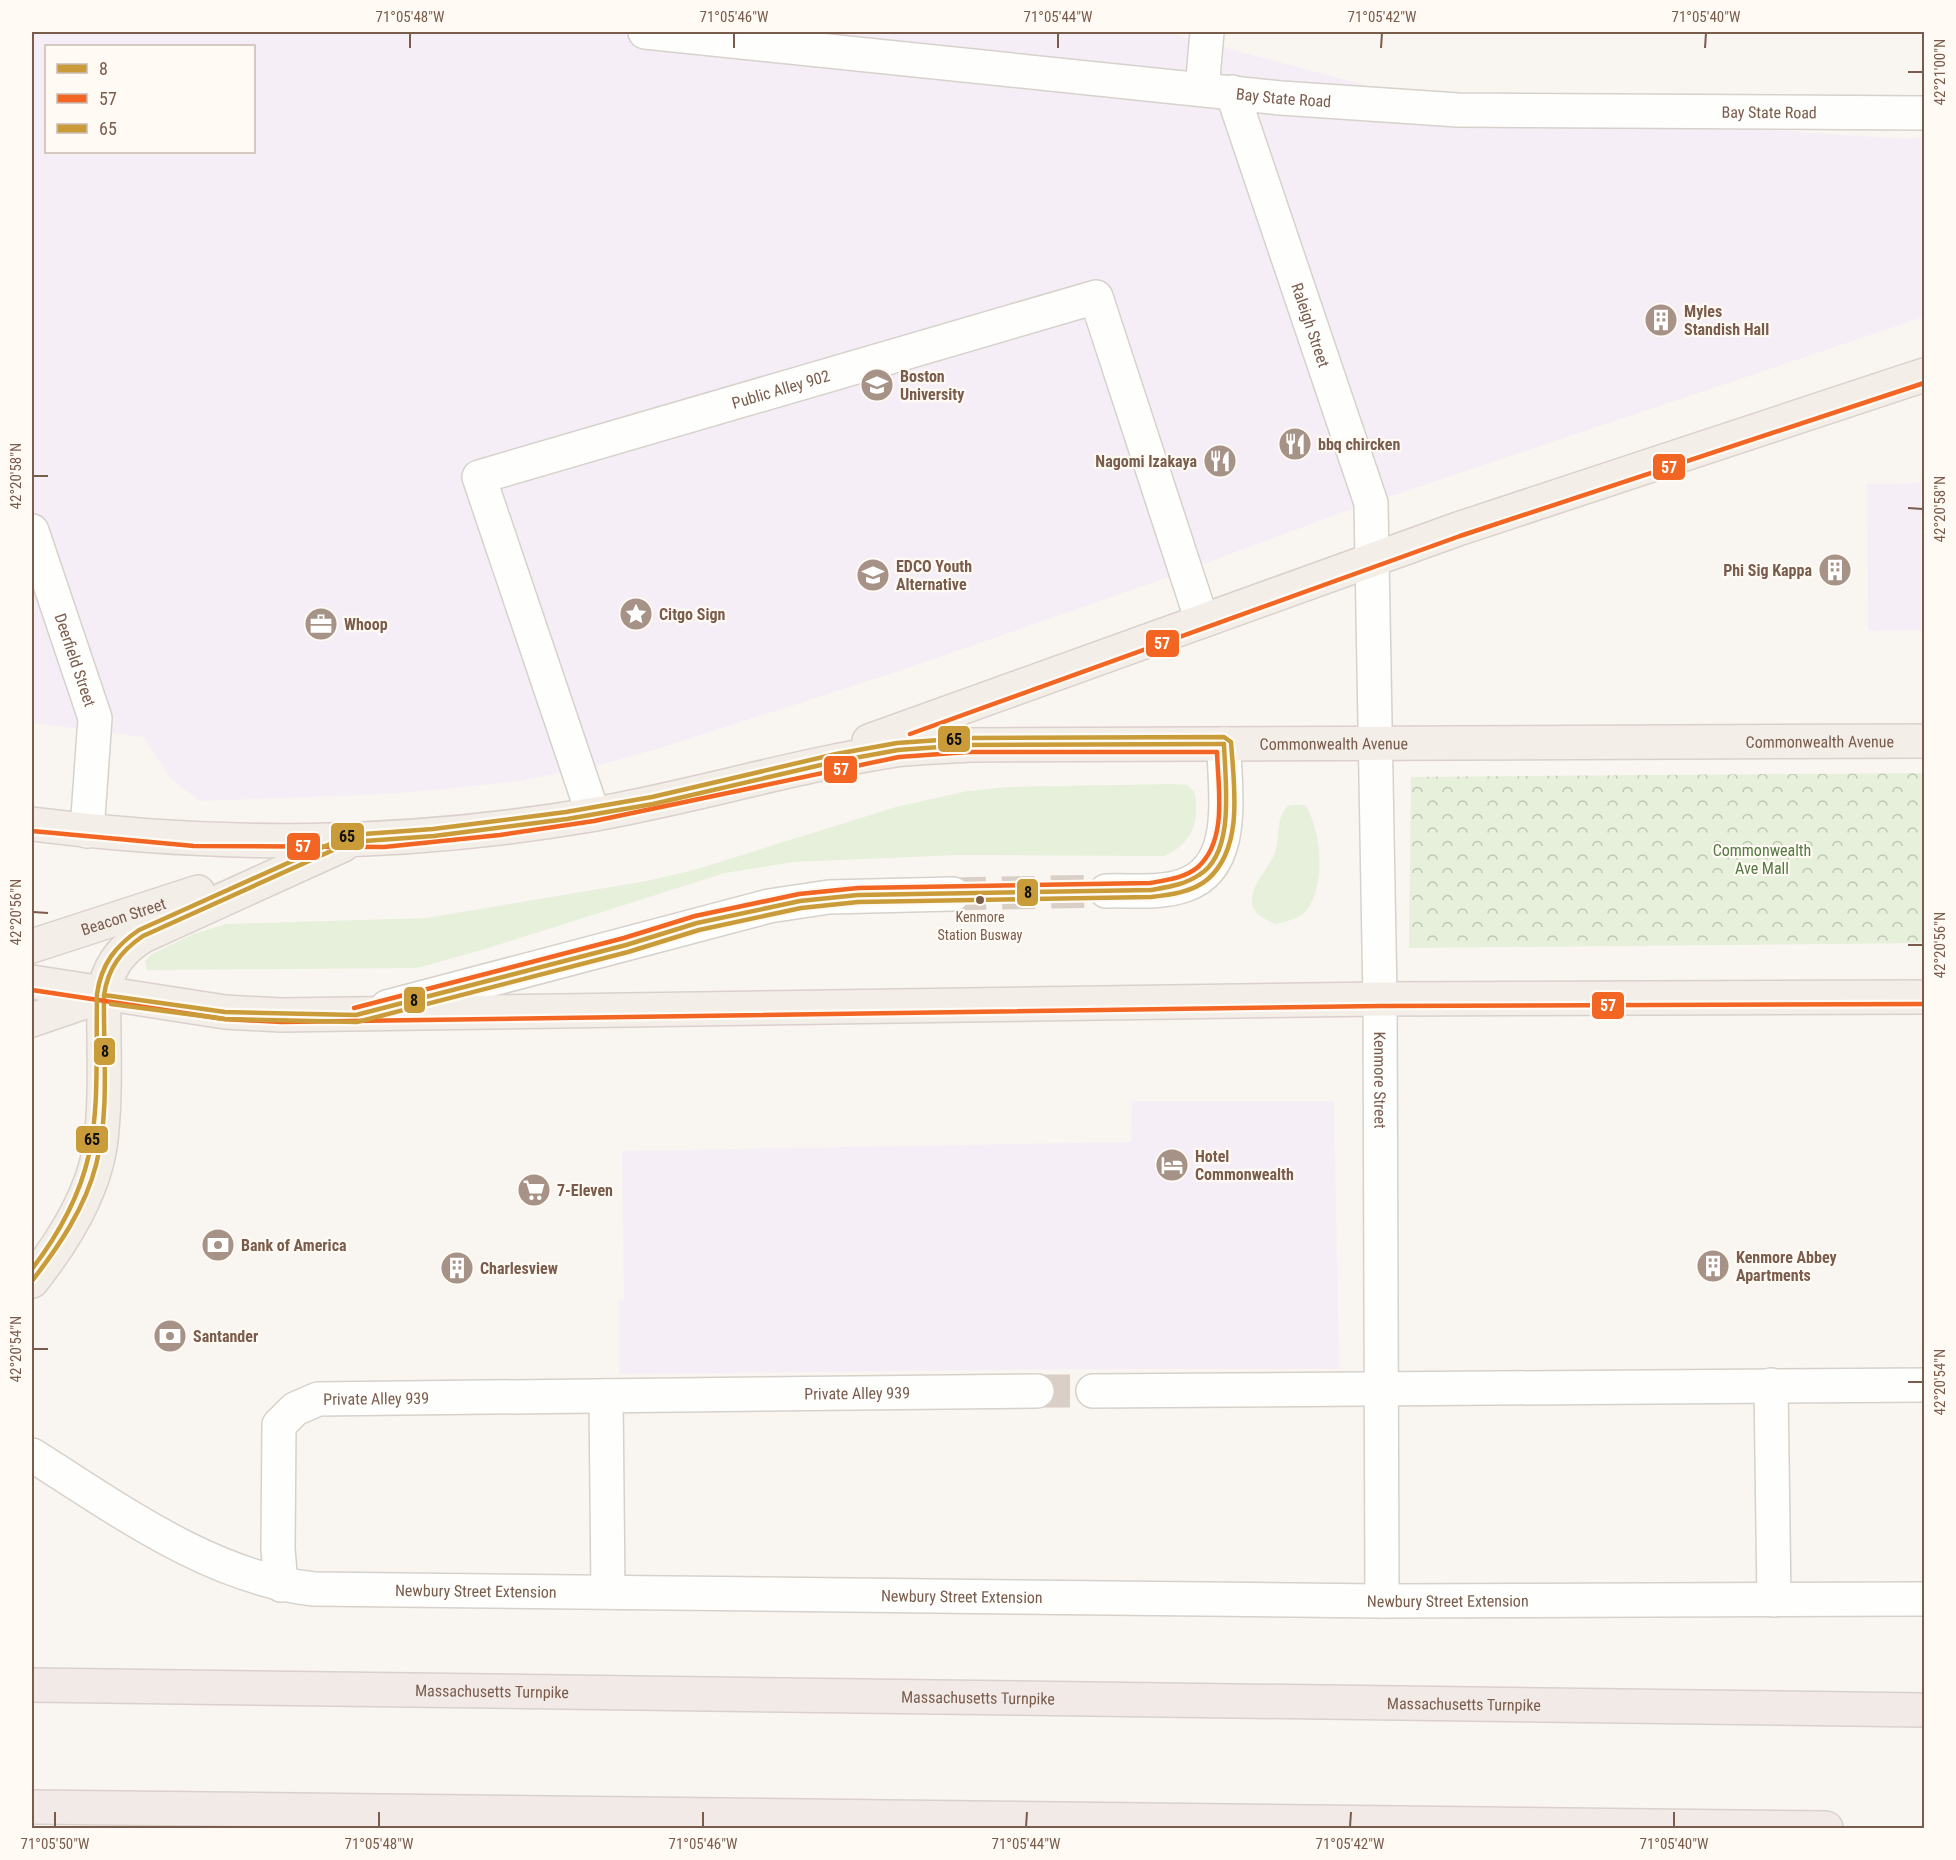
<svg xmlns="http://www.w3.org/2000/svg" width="1956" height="1860" font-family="'Roboto Condensed',sans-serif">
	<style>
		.education { fill: #f6eef6; fill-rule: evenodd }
		.grass { fill: #e7f0db }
		.forest { fill: url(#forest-crowns) }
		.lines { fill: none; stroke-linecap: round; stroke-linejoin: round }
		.minor-tunnel { stroke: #d9cfc7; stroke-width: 33; stroke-dasharray: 33 16; stroke-linecap: butt }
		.minor-casing { stroke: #d7d1cb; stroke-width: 36 }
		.major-casing { stroke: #dad1cc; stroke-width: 36 }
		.highway-casing { stroke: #dad1cc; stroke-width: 36 }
		.minor { stroke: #fefefd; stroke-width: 33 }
		.major { stroke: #f3eee8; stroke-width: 33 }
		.highway { stroke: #f2eae7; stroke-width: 33 }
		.bus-1-casing { stroke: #fffaf3; stroke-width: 9 }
		.bus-2-casing { stroke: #fffaf3; stroke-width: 9 }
		.bus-3-casing { stroke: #fffaf3; stroke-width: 9 }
		.bus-1 { stroke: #ca9c39; stroke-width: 4.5 }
		.bus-2 { stroke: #f26522; stroke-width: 4.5 }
		.bus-3 { stroke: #ca9c39; stroke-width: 4.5 }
		.ticks { fill: none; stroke: #7a5c4d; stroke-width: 2 }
		.bus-dot { fill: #7a5c4d; stroke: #fffaf3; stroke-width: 2 }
		.labels { text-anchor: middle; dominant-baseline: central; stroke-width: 4.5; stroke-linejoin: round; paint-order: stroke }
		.bus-label { font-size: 14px; fill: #7a5c4d; stroke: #fffaf3 }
		.street-label { font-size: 16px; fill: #7a5c4d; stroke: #fffaf3 }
		.poi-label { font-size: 16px; font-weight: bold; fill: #7a5c4d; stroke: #fffaf3; text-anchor: start }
		.park-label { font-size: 16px; fill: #537a41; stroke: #fffaf3 }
		.line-badge { stroke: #fffaf3; stroke-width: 2 }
		.badge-label { font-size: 16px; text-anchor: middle; font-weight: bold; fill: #fff }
		.pale-badge-label { font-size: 16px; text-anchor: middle; font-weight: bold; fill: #111 }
		.neatline { fill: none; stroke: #7a5c4d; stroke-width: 2 }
		.ticks-label { font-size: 15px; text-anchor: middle; fill: #7a5c4d }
	</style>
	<defs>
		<pattern id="forest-crowns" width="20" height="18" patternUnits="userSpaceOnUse" patternTransform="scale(1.5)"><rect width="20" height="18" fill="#e7f0db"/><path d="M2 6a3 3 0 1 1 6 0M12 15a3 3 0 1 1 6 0" fill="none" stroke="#c0c6b4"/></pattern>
	</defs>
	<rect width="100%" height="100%" fill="#f9f5f0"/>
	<g class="education">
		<path d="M32,32H1167L1458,110L1907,139L1924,136V317L1338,514L1152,583L902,670L657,749L599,765L520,781L454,788L388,794L200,801L172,780L143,737L32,723ZM46,46H254V152H46Z"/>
		<polygon points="1921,483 1921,630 1868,631 1867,484"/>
		<polygon points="1132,1101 1334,1101 1339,1369 1092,1369 619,1374 619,1300 624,1299 622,1151 1131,1142"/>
	</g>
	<g class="grass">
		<path d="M1174,784L1187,785L1194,791C1201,819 1192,845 1164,856L957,855L794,862L725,873L485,949L417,968L147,970L145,961L152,954L194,934L226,924L426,918L647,881L694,870L896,807L968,791L1008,787Z"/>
		<path d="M1290,805H1305C1322,830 1326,887 1306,911C1299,919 1287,921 1276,924C1267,920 1254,915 1252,904C1250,885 1268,870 1275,853C1280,839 1275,814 1290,805Z"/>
	</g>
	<polygon class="forest" points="1924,773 1924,943 1409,948 1411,777"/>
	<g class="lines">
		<g class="minor-tunnel">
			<polyline points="953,894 1106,891"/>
			<polyline points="1037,1391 1093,1391"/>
		</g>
		<defs>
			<g id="minor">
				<path id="s1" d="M645,32L1281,98L1458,110L1924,113"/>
				<polyline points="1202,89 1207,32"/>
				<path id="s2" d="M1232,92L1371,503L1380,999L1382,1601"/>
				<path id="s3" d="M32,531L95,718L87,831"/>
				<path id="s4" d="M593,814L479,477L1096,297L1202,621"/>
				<path d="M1106,891C1131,890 1161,894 1185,885C1239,866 1224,790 1224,744"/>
				<polyline points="387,1007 769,906 829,897 953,894"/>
				<polyline points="1771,1385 1774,1600"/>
				<polyline points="1093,1391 1924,1385"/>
				<polyline points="606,1396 608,1591"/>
				<path id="s5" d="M32,1455C118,1509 211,1578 314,1589L1382,1601L1924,1599"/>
				<path id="s6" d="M281,1585L278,1549L279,1425L295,1409L318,1399L1037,1391"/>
			</g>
			<g id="major">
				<polyline points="869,741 1458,529 1924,375"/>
				<path id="s7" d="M32,824C221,848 401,847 590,815C693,797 793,766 896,750C920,747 944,747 968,745L1924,741"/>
				<path id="s8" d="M32,946L198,892"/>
				<polyline points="32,982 225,1012 281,1015 1380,999 1924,997"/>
				<polyline points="32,1020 102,996"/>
				<path d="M32,1281C62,1243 92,1196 100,1147C107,1098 103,1045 104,995C107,968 120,950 143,936L343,845"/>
			</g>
			<g id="highway">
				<path id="s9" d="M32,1685L1924,1710"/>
				<polyline points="32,1807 1826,1828"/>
			</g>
		</defs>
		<use href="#minor" class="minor-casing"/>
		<use href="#major" class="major-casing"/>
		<use href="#highway" class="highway-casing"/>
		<use href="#minor" class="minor"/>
		<use href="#major" class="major"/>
		<use href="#highway" class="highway"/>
		<defs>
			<g id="bus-1">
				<path d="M104,995L225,1012L356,1015L626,945L697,923L800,901L858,895L1151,890C1168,887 1184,885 1199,875C1236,853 1225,781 1224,744"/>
				<path d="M32,1281C59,1246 85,1208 96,1165C110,1111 103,1051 104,995C108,968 121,951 143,936L351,842L434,836L567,819L653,804L838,761L898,750L968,745L1224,744"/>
			</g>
			<g id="bus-2">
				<polyline points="910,734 1460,536 1924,383"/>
				<path d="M32,831L194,846L384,847L500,835L594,821L899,757L968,752H1217C1218,787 1228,840 1198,867C1185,878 1166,880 1150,883L858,888L799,894L695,916L624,938L354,1008"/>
				<polyline points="32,990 224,1019 281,1022 1380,1006 1924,1004"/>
			</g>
			<g id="bus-3">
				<path d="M97,994C101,965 115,946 139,930L350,835L433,829L566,812L652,797L836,754L897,743L968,738L1224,737L1231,742C1234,786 1244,847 1208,879C1193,892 1170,895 1151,897L858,902L801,908L699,930L628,952L357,1022L225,1019L111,1004"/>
				<path d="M32,1269C107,1171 95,1111 97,995"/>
			</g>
		</defs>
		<use href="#bus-1" class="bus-1-casing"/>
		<use href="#bus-2" class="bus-2-casing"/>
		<use href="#bus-3" class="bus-3-casing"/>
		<use href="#bus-1" class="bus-1"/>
		<use href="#bus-2" class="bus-2"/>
		<use href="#bus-3" class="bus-3"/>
	</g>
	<path class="ticks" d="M410,48V33M734,48V33M1058,48V33M1381,48L1382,33M1705,48L1706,33M1908,72H1923M33,476H48M1908,508L1923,509M33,912L48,913M1908,945H1923M33,1349H48M1908,1382H1923M55,1827V1812M379,1827V1812M703,1827V1812M1026,1827L1027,1812M1350,1827L1351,1812M1674,1827V1812"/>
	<defs>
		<symbol id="building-disc" viewBox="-11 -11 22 22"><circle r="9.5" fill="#a69286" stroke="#fffaf3"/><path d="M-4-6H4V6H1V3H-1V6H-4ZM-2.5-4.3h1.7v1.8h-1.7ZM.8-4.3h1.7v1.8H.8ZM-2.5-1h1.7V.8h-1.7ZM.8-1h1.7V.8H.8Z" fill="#fff"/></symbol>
		<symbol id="university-disc" viewBox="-11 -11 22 22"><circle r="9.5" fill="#a69286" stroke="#fffaf3"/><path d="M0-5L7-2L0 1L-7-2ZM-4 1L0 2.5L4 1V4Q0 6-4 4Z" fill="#fff"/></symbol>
		<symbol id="restaurant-disc" viewBox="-11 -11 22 22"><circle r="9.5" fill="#a69286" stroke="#fffaf3"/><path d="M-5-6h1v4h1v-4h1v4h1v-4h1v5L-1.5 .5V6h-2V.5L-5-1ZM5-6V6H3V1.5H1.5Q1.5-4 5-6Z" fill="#fff"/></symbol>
		<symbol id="school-disc" viewBox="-11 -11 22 22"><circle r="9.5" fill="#a69286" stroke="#fffaf3"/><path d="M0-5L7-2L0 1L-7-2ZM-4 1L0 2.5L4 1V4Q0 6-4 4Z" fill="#fff"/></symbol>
		<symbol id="sight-disc" viewBox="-11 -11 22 22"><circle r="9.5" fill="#a69286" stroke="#fffaf3"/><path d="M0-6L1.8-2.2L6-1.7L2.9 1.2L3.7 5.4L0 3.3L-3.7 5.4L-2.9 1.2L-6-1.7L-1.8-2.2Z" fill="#fff"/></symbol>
		<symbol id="office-disc" viewBox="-11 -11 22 22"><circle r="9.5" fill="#a69286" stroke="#fffaf3"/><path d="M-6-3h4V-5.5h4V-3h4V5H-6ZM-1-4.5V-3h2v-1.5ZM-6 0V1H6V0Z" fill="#fff"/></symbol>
		<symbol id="hotel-disc" viewBox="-11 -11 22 22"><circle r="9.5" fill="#a69286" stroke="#fffaf3"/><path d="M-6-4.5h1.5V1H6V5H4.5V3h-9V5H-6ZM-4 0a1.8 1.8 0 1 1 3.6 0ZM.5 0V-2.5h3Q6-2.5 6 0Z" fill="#fff"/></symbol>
		<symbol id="supermarket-disc" viewBox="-11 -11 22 22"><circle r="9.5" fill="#a69286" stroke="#fffaf3"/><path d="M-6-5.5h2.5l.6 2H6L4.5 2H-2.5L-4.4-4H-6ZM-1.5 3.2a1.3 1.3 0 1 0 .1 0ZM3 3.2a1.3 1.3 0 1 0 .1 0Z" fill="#fff"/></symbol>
		<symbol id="bank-disc" viewBox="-11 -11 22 22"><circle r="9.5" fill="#a69286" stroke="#fffaf3"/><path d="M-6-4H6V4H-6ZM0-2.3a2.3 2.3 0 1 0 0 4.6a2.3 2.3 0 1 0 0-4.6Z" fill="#fff"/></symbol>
	</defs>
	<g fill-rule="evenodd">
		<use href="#building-disc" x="1642" y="301" width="38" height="38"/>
		<use href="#university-disc" x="858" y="366" width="38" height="38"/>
		<use href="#restaurant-disc" x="1276" y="425" width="38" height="38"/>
		<use href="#restaurant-disc" x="1201" y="442" width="38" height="38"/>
		<use href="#building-disc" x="1816" y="551" width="38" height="38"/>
		<use href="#school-disc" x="854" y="556" width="38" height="38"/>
		<use href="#sight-disc" x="617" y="595" width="38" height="38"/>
		<use href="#office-disc" x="302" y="605" width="38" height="38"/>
		<use href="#hotel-disc" x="1153" y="1146" width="38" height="38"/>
		<use href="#supermarket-disc" x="515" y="1171" width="38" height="38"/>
		<use href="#bank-disc" x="199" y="1226" width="38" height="38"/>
		<use href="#building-disc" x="1694" y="1247" width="38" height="38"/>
		<use href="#building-disc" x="438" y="1249" width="38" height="38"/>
		<use href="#bank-disc" x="151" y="1317" width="38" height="38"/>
	</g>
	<circle class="bus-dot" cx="980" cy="900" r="5"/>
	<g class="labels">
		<g class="bus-label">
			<text x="980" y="917">Kenmore<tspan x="980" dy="18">Station Busway</tspan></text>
		</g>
		<g class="street-label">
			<text stroke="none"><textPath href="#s1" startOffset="642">Bay State Road</textPath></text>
			<text stroke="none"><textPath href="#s1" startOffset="1128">Bay State Road</textPath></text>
			<text stroke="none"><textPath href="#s2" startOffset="246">Raleigh Street</textPath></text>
			<text stroke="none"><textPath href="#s4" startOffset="670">Public Alley 902</textPath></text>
			<text stroke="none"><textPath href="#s3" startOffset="136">Deerfield Street</textPath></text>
			<text stroke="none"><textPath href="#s7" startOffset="1797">Commonwealth Avenue</textPath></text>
			<text stroke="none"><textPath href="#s7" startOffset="1311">Commonwealth Avenue</textPath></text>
			<text stroke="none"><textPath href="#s8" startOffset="96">Beacon Street</textPath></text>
			<text stroke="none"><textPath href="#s2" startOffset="1011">Kenmore Street</textPath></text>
			<text stroke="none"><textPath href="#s6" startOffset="747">Private Alley 939</textPath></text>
			<text stroke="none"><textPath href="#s6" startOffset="266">Private Alley 939</textPath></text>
			<text stroke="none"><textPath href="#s5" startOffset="477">Newbury Street Extension</textPath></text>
			<text stroke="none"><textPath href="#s5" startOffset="963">Newbury Street Extension</textPath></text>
			<text stroke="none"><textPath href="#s5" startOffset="1449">Newbury Street Extension</textPath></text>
			<text stroke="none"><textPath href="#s9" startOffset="460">Massachusetts Turnpike</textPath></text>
			<text stroke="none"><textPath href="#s9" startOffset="946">Massachusetts Turnpike</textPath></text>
			<text stroke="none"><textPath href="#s9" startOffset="1432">Massachusetts Turnpike</textPath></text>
		</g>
		<g class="poi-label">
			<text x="1684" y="311">Myles<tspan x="1684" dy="18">Standish Hall</tspan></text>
			<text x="900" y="376">Boston<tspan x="900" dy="18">University</tspan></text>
			<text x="1318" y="444">bbq chircken</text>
			<text x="1197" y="461" text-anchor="end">Nagomi Izakaya</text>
			<text x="896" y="566">EDCO Youth<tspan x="896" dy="18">Alternative</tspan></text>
			<text x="1812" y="570" text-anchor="end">Phi Sig Kappa</text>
			<text x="659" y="614">Citgo Sign</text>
			<text x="344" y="624">Whoop</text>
			<text x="1195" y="1156">Hotel<tspan x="1195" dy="18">Commonwealth</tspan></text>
			<text x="557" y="1190">7-Eleven</text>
			<text x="241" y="1245">Bank of America</text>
			<text x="1736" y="1257">Kenmore Abbey<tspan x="1736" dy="18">Apartments</tspan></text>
			<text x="480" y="1268">Charlesview</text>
			<text x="193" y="1336">Santander</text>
		</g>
		<g class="park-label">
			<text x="1762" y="850">Commonwealth<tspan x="1762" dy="18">Ave Mall</tspan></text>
		</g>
	</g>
	<g class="line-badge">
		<rect x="1652" y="453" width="34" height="28" rx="6" fill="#f26522"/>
		<rect x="1145" y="629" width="35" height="29" rx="6" fill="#f26522"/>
		<rect x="937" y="725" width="34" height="28" rx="6" fill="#ca9c39"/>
		<rect x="823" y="755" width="35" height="29" rx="6" fill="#f26522"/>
		<rect x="330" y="822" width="35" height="29" rx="6" fill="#ca9c39"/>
		<rect x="286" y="832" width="35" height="29" rx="6" fill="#f26522"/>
		<rect x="1016" y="878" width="23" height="29" rx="6" fill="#ca9c39"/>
		<rect x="403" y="986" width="23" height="28" rx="6" fill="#ca9c39"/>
		<rect x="1591" y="991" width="34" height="29" rx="6" fill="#f26522"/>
		<rect x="93" y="1037" width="23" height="29" rx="6" fill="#ca9c39"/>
		<rect x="75" y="1125" width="34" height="29" rx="6" fill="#ca9c39"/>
	</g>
	<g class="badge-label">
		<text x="1669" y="473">57</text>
		<text x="1162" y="649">57</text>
		<text x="841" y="775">57</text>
		<text x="303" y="852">57</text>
		<text x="1608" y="1011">57</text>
	</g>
	<g class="pale-badge-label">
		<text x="954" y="745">65</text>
		<text x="347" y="842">65</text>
		<text x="1028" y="898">8</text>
		<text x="414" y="1006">8</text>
		<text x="105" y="1057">8</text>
		<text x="92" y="1145">65</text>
	</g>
	<rect width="1956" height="1860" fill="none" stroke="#fffaf3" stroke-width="66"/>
	<rect x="45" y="45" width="210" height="108" fill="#fffaf3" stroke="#cabbb1" stroke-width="1.5"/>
	<rect x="57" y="64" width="30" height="9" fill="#ca9c39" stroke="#cabbb1" stroke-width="1.5"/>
	<text x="99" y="75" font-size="18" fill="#7a5c4d">8</text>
	<rect x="57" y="94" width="30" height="9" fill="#f26522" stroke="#cabbb1" stroke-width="1.5"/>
	<text x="99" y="105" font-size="18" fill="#7a5c4d">57</text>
	<rect x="57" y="124" width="30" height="9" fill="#ca9c39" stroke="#cabbb1" stroke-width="1.5"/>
	<text x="99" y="135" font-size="18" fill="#7a5c4d">65</text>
	<rect x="33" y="33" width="1890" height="1794" class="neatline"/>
	<g class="ticks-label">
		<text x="410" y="22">71°05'48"W</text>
		<text x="734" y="22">71°05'46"W</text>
		<text x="1058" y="22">71°05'44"W</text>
		<text x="1382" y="22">71°05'42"W</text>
		<text x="1706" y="22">71°05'40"W</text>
		<text transform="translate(1940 72) rotate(-90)" y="5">42°21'00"N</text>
		<text transform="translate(16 476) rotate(-90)" y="5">42°20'58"N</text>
		<text transform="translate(1940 509) rotate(-90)" y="5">42°20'58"N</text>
		<text transform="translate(16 912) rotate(-90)" y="5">42°20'56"N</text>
		<text transform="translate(1940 945) rotate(-90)" y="5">42°20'56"N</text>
		<text transform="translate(16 1349) rotate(-90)" y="5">42°20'54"N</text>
		<text transform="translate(1940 1382) rotate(-90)" y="5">42°20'54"N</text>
		<text x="55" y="1849">71°05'50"W</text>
		<text x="379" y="1849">71°05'48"W</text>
		<text x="703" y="1849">71°05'46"W</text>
		<text x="1026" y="1849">71°05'44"W</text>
		<text x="1350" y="1849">71°05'42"W</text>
		<text x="1674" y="1849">71°05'40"W</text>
	</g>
</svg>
